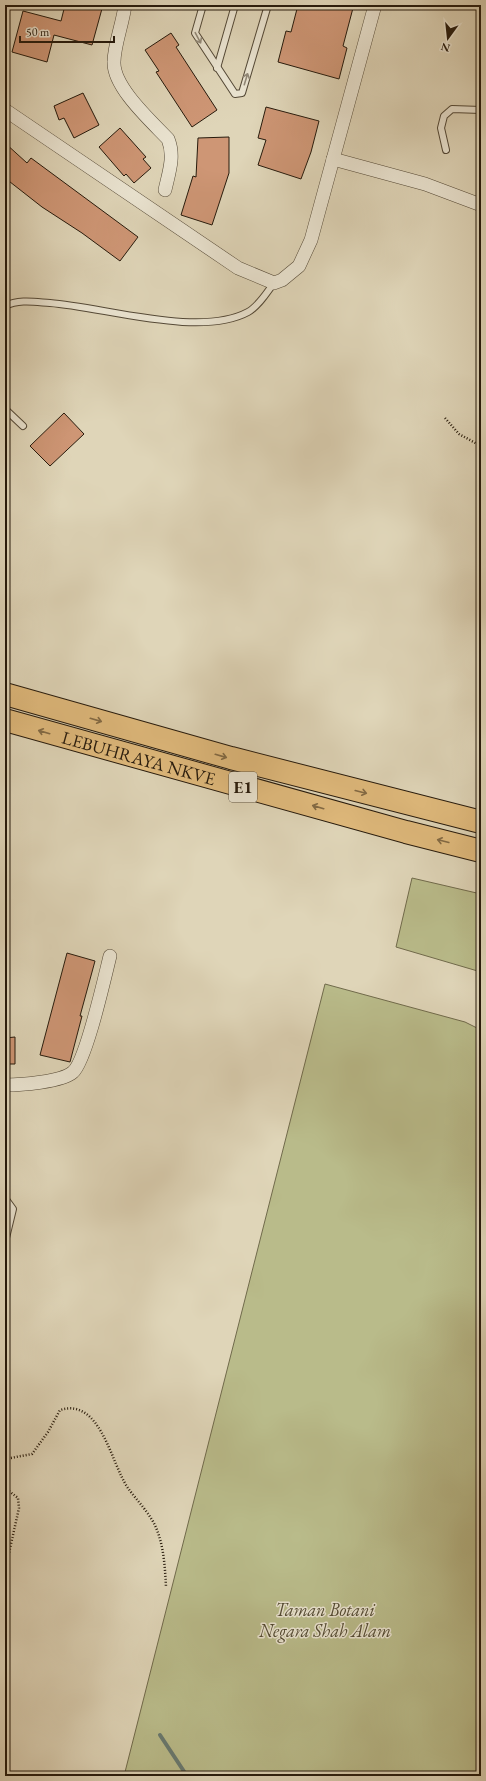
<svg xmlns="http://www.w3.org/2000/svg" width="486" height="1781" font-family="'EB Garamond',serif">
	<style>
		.green { fill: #b9bb8a; stroke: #706a4b }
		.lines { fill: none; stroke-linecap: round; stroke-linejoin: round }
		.stream { stroke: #687970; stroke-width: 4 }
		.building { fill: #ce9675; stroke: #261a0c }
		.lane-casing { stroke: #544937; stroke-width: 8 }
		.street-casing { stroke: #544937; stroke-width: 14 }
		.highway-casing { stroke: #261a0c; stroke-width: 24 }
		.path { stroke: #261a0c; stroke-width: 2.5; stroke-dasharray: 1 2; stroke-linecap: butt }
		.lane { stroke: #eae4d1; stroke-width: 6 }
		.street { stroke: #eae4d1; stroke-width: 13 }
		.highway { stroke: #e0ba7c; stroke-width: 22 }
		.oneway { stroke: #928978 }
		.oneway2 { stroke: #836a44 }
		.labels { text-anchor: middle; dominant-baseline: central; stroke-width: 3; stroke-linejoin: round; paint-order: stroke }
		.shield { fill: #eae4d1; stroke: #615747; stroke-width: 1 }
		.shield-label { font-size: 17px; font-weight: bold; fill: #261a0c }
		.street-label { font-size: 18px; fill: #261a0c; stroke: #eae4d1 }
		.park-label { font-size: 18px; font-style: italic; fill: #524a32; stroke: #eae4d1 }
	</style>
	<rect width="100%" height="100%" fill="#dfd5b8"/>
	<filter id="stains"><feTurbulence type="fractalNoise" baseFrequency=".005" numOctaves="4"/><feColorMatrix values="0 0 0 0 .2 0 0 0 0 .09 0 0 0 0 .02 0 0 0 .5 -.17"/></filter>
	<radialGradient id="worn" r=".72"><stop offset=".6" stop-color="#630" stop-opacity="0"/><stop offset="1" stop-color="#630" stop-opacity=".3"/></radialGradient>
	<g class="green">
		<polygon points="412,878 481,894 481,972 396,947"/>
		<polygon points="325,984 465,1022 481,1030 481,1776 124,1776"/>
	</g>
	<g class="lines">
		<polyline class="stream" points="160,1735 187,1776"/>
	</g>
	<g class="building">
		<polygon points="65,5 103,5 92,45 54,35 47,62 12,52 23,11 61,21"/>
		<polygon points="298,5 343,5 353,8 343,46 347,48 339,79 278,62 286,31 291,32"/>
		<polygon points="171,33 179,45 176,47 217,110 192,127 156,72 159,71 145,50"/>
		<polygon points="83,93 99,125 74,138 64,118 59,120 54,106"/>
		<polygon points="266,107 319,121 311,152 301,179 258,165 266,140 258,138"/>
		<polygon points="120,128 146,157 143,159 151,168 134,183 126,174 124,176 99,147"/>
		<polygon points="229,137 229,173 212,225 181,215 193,176 196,177 198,138"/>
		<polygon points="5,143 27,163 31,158 138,237 120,261 82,233 42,207 5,178"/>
		<polygon points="64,413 84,434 50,466 30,446"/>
		<polygon points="67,953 95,961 80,1016 82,1016 70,1062 40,1055"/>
		<polygon points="15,1037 15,1064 5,1064 5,1038"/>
	</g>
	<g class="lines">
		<defs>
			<g id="lane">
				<polyline points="203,5 195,33 235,94 242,93 268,5"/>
				<polyline points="217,68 235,5"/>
				<polyline points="446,150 441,128 444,116 452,109 481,110"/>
				<path d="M5,306C19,299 35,302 50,303C104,307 200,338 248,312C259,306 267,292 274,283"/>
				<polyline points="5,409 23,426"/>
				<polyline points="5,1198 13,1209 5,1242"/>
			</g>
			<g id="street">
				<path d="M125,5C123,23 114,45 114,62C113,87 151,121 168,139C175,156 169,172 165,190"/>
				<polyline points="5,110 238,268 274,283 282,280 299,266 311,240 375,5"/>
				<polyline points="333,159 425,184 481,205"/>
				<path d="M5,1085C20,1085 62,1082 73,1072C86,1061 105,976 110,956"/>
			</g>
			<g id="highway">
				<polyline points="5,694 231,758 481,822"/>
				<path id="s1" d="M5,720L406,832L481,851"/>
			</g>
		</defs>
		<use href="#lane" class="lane-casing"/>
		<use href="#street" class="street-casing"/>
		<use href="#highway" class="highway-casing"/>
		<g class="path">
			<polyline points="445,418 459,434 481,446"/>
			<path d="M5,1459L32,1454L48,1432L60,1410C101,1397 111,1464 128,1488C137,1501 151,1514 157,1530C164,1548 165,1568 166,1587"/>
			<polyline points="5,1483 9,1491 18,1498 19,1508 5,1571"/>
		</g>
		<use href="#lane" class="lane"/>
		<use href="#street" class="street"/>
		<use href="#highway" class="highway"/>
	</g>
	<defs><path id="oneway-shaft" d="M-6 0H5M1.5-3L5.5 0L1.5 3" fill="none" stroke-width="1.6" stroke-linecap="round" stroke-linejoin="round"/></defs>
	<g class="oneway">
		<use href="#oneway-shaft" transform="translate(198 38) rotate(62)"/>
		<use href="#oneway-shaft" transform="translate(246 79) rotate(-73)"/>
	</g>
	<g class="oneway2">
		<use href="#oneway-shaft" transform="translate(96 720) rotate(16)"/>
		<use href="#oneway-shaft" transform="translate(44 732) rotate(-164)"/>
		<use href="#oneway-shaft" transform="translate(221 756) rotate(16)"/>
		<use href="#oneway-shaft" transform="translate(361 792) rotate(14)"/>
		<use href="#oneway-shaft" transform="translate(318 807) rotate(-164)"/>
		<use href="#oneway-shaft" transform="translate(443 841) rotate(-166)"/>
	</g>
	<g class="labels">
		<rect class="shield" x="229" y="772" width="28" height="30" rx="3"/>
		<g class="shield-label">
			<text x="243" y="787">E1</text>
		</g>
		<g class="street-label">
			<text stroke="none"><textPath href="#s1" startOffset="139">LEBUHRAYA NKVE</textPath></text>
		</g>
		<g class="park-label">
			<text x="325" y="1609">Taman Botani<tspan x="325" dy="21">Negara Shah Alam</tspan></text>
		</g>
	</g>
	<rect width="486" height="1781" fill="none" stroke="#dfd5b8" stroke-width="20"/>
	<rect x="6" y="6" width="474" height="1769" fill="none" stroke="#261a0c" stroke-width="2"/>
	<rect x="10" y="10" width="466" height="1761" fill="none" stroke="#261a0c"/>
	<g transform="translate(448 38) rotate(195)" stroke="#eae4d1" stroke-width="3" paint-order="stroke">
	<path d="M0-3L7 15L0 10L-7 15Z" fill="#261a0c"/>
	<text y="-6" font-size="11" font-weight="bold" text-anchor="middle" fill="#261a0c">N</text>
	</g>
	<path d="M20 36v6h94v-6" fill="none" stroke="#261a0c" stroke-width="2"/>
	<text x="26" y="36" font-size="12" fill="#261a0c" stroke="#eae4d1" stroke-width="3" paint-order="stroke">50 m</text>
	<rect width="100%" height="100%" filter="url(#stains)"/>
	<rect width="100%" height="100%" fill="url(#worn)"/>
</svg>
